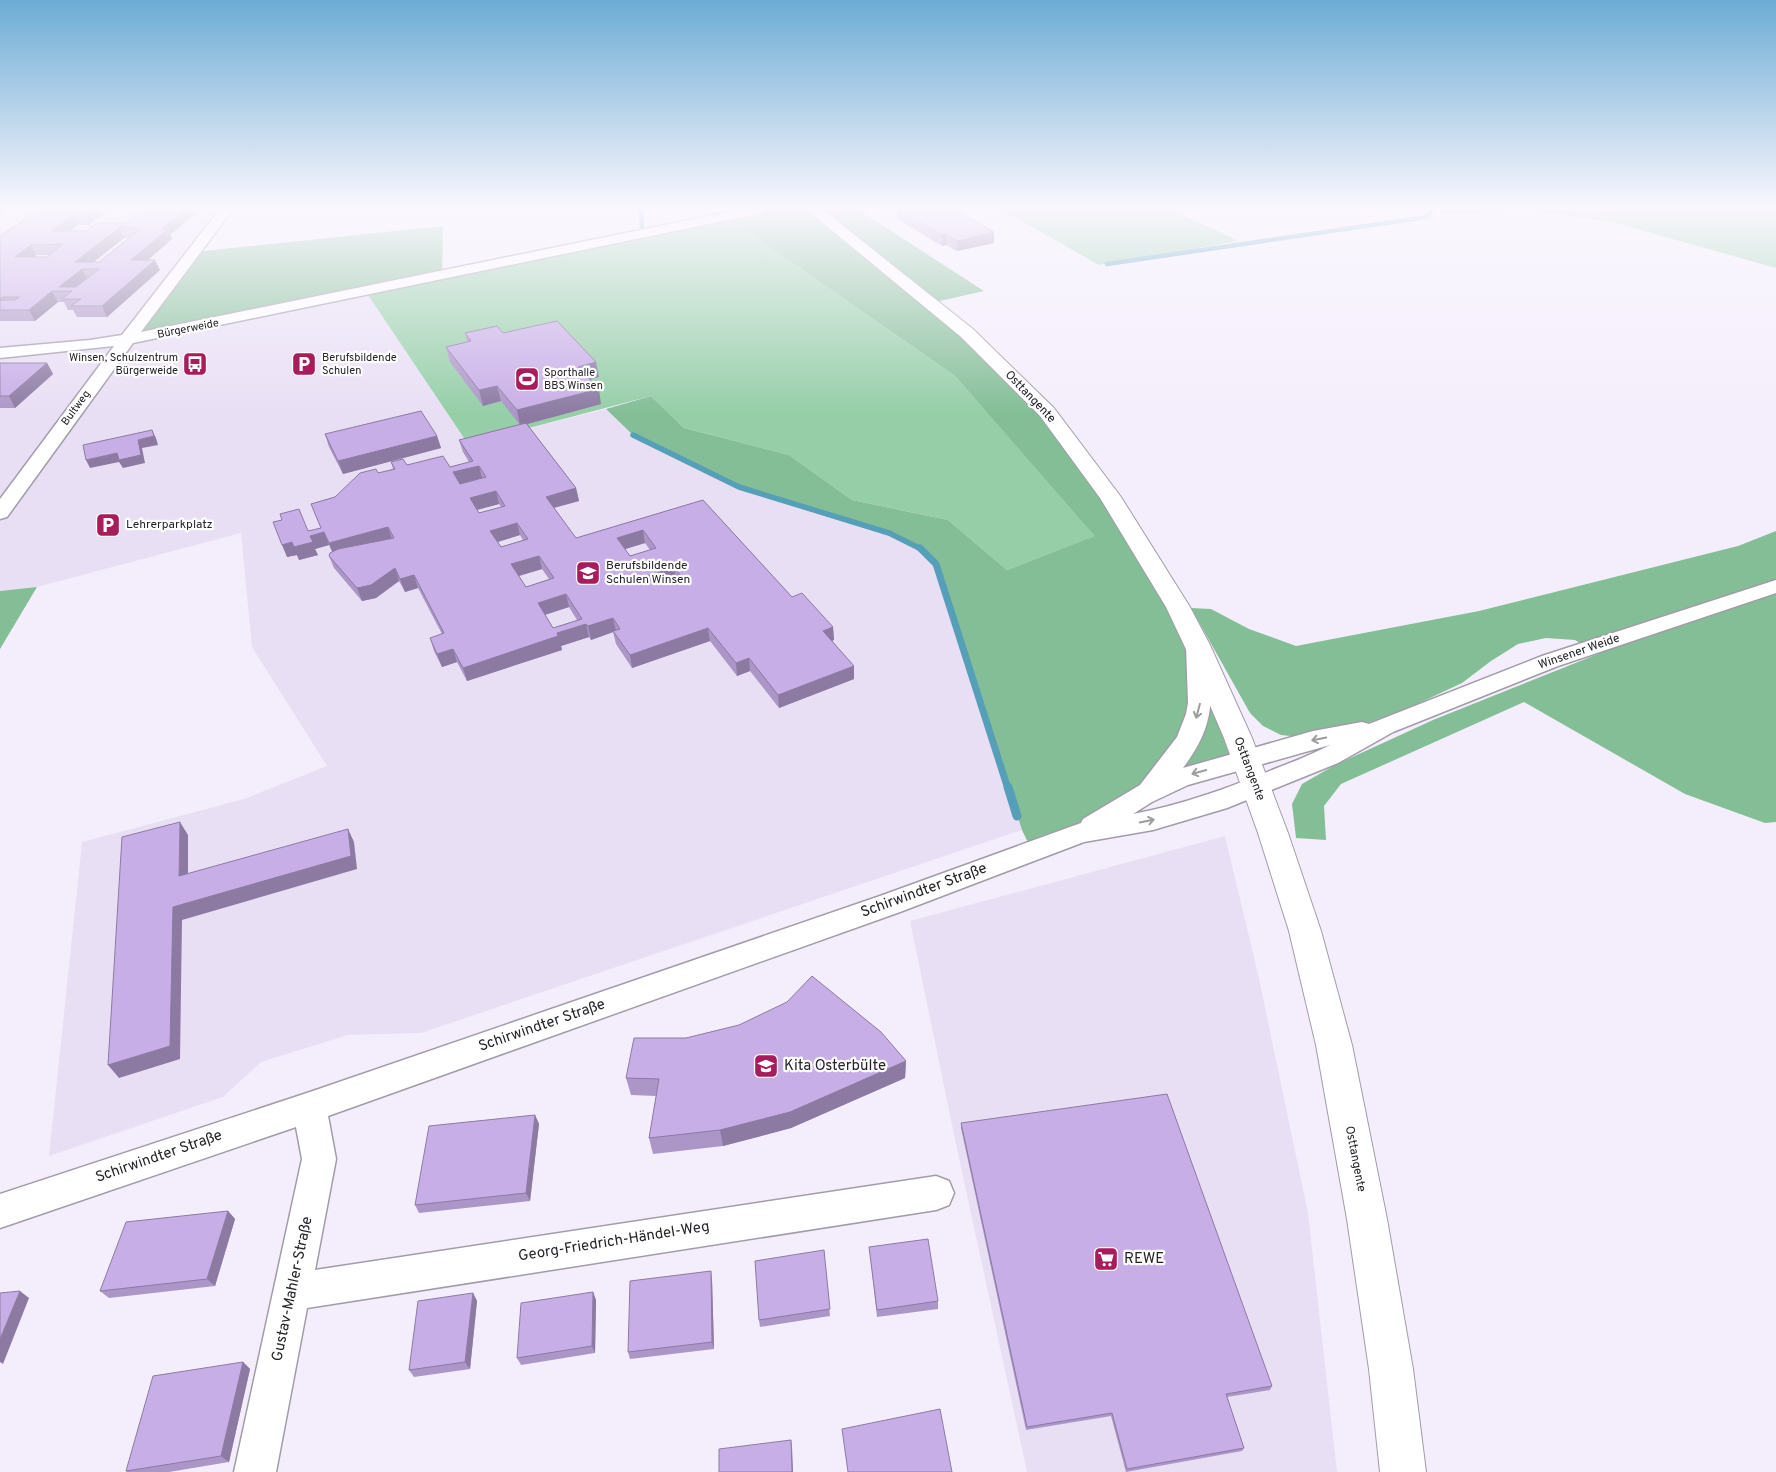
<svg xmlns="http://www.w3.org/2000/svg" width="1776" height="1472" font-family="Overpass,sans-serif">
	<style>
		.built { fill: #e9dff5 }
		.green { fill: #95cea7 }
		.forest { fill: #83be96 }
		.lines { fill: none; stroke-linecap: round; stroke-linejoin: round }
		.stream-far3 { stroke: #559fb9; stroke-width: 4.5 }
		.stream-far2 { stroke: #559fb9; stroke-width: 5.5 }
		.stream-far1 { stroke: #559fb9; stroke-width: 7 }
		.stream { stroke: #559fb9; stroke-width: 9 }
		.minor-casing { stroke: #a29ca9; stroke-width: 3 }
		.secondary-casing { stroke: #a29ca9; stroke-width: 2 }
		.minor { fill: #fff; fill-rule: evenodd }
		.secondary { fill: #fff; fill-rule: evenodd }
		.wall { fill: #ac96c7; fill-rule: evenodd }
		.shaded-wall { fill: #8c7aa2 }
		.building { fill: #c8aee7; stroke: #8c7aa2; fill-rule: evenodd }
		.oneway { stroke: #9d9c9e }
		.labels { text-anchor: middle; dominant-baseline: central; stroke-width: 4.5; stroke-linejoin: round; paint-order: stroke }
		.far-street-label { font-size: 11px; fill: #252228; stroke: #fefefe }
		.far-poi-label { font-size: 11px; fill: #252228; stroke: #fefefe; text-anchor: start }
		.street-label { font-size: 12px; fill: #252228; stroke: #fefefe }
		.poi-label { font-size: 12px; fill: #252228; stroke: #fefefe; text-anchor: start }
		.near-street-label { font-size: 15px; fill: #252228; stroke: #fefefe }
		.near-poi-label { font-size: 15px; fill: #252228; stroke: #fefefe; text-anchor: start }
	</style>
	<rect width="100%" height="100%" fill="#f4eefc"/>
	<g class="built">
		<polygon points="0,209 227,209 194,252 366,292 468,444 606,409 633,435 889,533 919,547 936,564 1022,830 421,1033 348,1035 261,1062 223,1097 49,1156 82,842 244,799 327,766 252,647 241,533 37,587 0,591"/>
		<polygon points="1225,836 1258,974 1308,1213 1337,1472 1027,1472 957,1149 910,921"/>
	</g>
	<g class="green">
		<polygon points="1000,209 1170,209 1239,241 1099,265"/>
		<polygon points="1443,209 1562,209 1597,213 1599,209 1776,209 1776,268 1612,222 1529,210 1440,214"/>
		<polygon points="725,216 955,376 1096,536 1007,570 948,520 852,500 789,455 684,428 651,396 468,444 366,292"/>
	</g>
	<g class="forest">
		<polygon points="762,209 857,209 984,291 931,303 1047,412 1110,497 1246,759 1032,851 1022,830 936,563 919,547 889,533 739,487 633,435 606,409 651,396 684,428 789,455 852,500 948,520 1007,570 1095,536 955,376 725,216"/>
		<polygon points="443,226 442,277 126,341 194,252"/>
		<polygon points="1776,531 1776,822 1765,823 1685,794 1524,702 1341,784 1324,806 1326,840 1296,838 1292,804 1302,784 1335,765 1433,720 1598,654 1575,640 1546,638 1518,644 1491,661 1462,683 1398,713 1335,733 1309,738 1281,735 1263,726 1250,713 1191,608 1211,609 1249,629 1296,646 1479,611 1738,546"/>
		<polygon points="37,587 0,649 0,591"/>
	</g>
	<g class="lines">
		<g class="stream-far3">
			<polyline points="641,209 642,232"/>
			<polyline points="1107,264 1427,217 1433,209"/>
		</g>
		<polyline class="stream-far2" points="633,435 739,487 889,533 921,549"/>
		<polyline class="stream-far1" points="920,548 936,564 1008,789"/>
		<polyline class="stream" points="1008,787 1017,816"/>
		<defs>
			<g id="minor">
				<polygon points="220,209 233,209 141,332 743,209 768,209 762,213 133,343 7,517 0,519 0,499 114,346 0,358 0,348 90,340 122,335"/>
				<path d="M1776,580V593L1558,666L1393,732L1338,763L1227,808L1153,830L1084,842L900,912L328,1116L336,1159L315,1270L936,1176L949,1181L954,1193L949,1205L936,1210L307,1308L276,1472H234L302,1159L296,1127L0,1228V1194L310,1092L880,896L1081,823L1083,819L1140,785L1177,737L1186,714L1188,703L1186,645L1189,640L1197,638L1205,640L1208,645C1212,698 1217,723 1183,768L1313,731L1362,722L1369,724L1542,656ZM1330,745C1313,754 1295,761 1277,768C1231,787 1183,805 1133,814L1152,802L1188,785Z"/>
			</g>
			<polygon id="secondary" points="806,209 822,209 973,329 1054,408 1121,497 1190,607 1210,645 1252,738 1288,833 1321,931 1352,1045 1387,1219 1413,1369 1426,1472 1380,1472 1369,1369 1347,1219 1316,1045 1289,931 1258,833 1224,738 1184,645 1166,607 1100,498 1040,416 961,337"/>
		</defs>
		<use href="#minor" class="minor-casing"/>
		<use href="#secondary" class="secondary-casing"/>
		<use href="#minor" class="minor"/>
		<use href="#secondary" class="secondary"/>
	</g>
	<g class="wall">
		<path d="M40,209H103L105,213L89,225H78L70,231H86L200,210L170,235L172,239L148,260L160,270L107,317H77L73,310H68L64,302H58L35,321H0V236ZM124,238H130L99,262H93ZM36,255H49L47,257H34Z"/>
		<polygon points="897,209 994,243 957,251 946,245 942,246 897,219"/>
		<path d="M465,333H503L599,377L590,379L601,404L527,424L576,488L579,501L554,508L576,538L703,500L792,597L833,627L834,640L832,641L854,666V679L779,708L750,671L737,676L710,641L632,668L616,644L613,632L591,640L589,637L561,646L562,650L467,681L457,662L442,667L434,651L430,638L442,634L418,588L405,592L399,581L376,598L362,601L334,568L329,556L332,552L329,545L315,549L318,555L299,560L297,555L287,557L308,531L321,528L311,504L335,497L378,473L393,469L391,462L407,465L450,467L469,462L463,452L459,440L520,425L501,401L483,406L450,362L446,347L467,342ZM499,504L501,507L479,513L477,510ZM520,535L523,540L501,547L498,542ZM645,543L650,550L630,556L625,549ZM542,569L549,579L526,587L519,576ZM569,607L577,620L553,628L545,615Z"/>
		<polygon points="0,363 47,363 53,374 15,408 0,408"/>
		<polygon points="325,434 437,436 441,448 343,474 329,447"/>
		<polygon points="906,1061 905,1078 791,1128 723,1146 653,1154 649,1138 656,1096 631,1095 626,1078"/>
		<polygon points="535,1115 539,1124 530,1201 419,1213 415,1205"/>
		<polygon points="961,1123 1272,1386 1270,1390 1227,1397 1244,1448 1242,1451 1126,1472 1111,1416 1026,1430 961,1128"/>
		<polygon points="228,1211 235,1219 215,1286 109,1298 100,1291"/>
		<polygon points="869,1247 938,1301 938,1309 877,1317 870,1254"/>
		<polygon points="824,1250 830,1316 760,1327 759,1320"/>
		<polygon points="712,1279 714,1349 630,1359 628,1352"/>
		<polygon points="593,1292 596,1300 595,1353 521,1365 517,1358"/>
		<polygon points="473,1293 477,1301 470,1369 414,1377 409,1370"/>
		<polygon points="243,1362 250,1369 229,1462 169,1472 127,1472 126,1471"/>
	</g>
	<g class="shaded-wall">
		<polygon points="0,209 7,209 0,214"/>
		<polygon points="86,209 103,209 105,213 89,225 84,215"/>
		<polygon points="186,209 199,209 200,210 170,235 172,239 136,270 131,260 162,229"/>
		<polygon points="73,215 78,225 57,241 52,231"/>
		<polygon points="120,227 124,238 85,269 82,269 87,279 72,291 59,287 75,262"/>
		<polygon points="994,232 994,243 957,251 957,241"/>
		<polygon points="946,234 946,245 942,246 942,235"/>
		<polygon points="31,245 36,255 20,267 15,257"/>
		<polygon points="155,260 160,270 107,317 102,306"/>
		<polygon points="52,291 58,302 35,321 29,310"/>
		<polygon points="596,362 599,377 581,382 578,367"/>
		<polygon points="47,363 53,374 15,408 9,396"/>
		<polygon points="497,386 501,401 483,406 479,390"/>
		<polygon points="599,389 601,404 520,426 517,410"/>
		<polygon points="152,430 156,438 158,445 142,448 145,463 123,468 119,462 90,468 86,460 117,453 138,440"/>
		<polygon points="437,436 441,448 343,474 338,461"/>
		<polygon points="479,466 482,478 457,485 453,472"/>
		<polygon points="576,488 579,501 549,509 546,497"/>
		<polygon points="496,491 499,504 473,511 470,498"/>
		<polygon points="517,523 520,535 494,543 490,531"/>
		<polygon points="388,527 392,539 334,556 329,543"/>
		<polygon points="643,530 645,543 619,551 617,538"/>
		<polygon points="324,532 329,545 315,549 318,555 299,560 297,555 287,557 282,545"/>
		<polygon points="539,556 542,569 515,577 511,564"/>
		<polygon points="674,567 676,580 649,589 647,576"/>
		<polygon points="395,568 399,581 376,598 362,601 357,588"/>
		<polygon points="414,575 418,588 405,592 400,579"/>
		<polygon points="566,594 569,607 541,616 538,603"/>
		<polygon points="613,618 616,631 591,640 588,626"/>
		<polygon points="586,624 589,637 561,646 562,650 467,681 463,668 557,633"/>
		<polygon points="833,627 834,640 823,644 823,631"/>
		<polygon points="708,628 710,641 632,668 630,655"/>
		<polygon points="453,649 457,662 442,667 437,654"/>
		<polygon points="749,658 750,671 737,676 736,663"/>
		<polygon points="854,666 854,679 779,708 778,695"/>
		<polygon points="180,822 188,835 188,889 179,876"/>
		<polygon points="348,829 354,842 357,869 182,920 180,1059 119,1078 108,1065 173,907"/>
		<polygon points="906,1061 905,1078 791,1128 723,1146 720,1130"/>
		<polygon points="535,1115 539,1124 530,1201 526,1193"/>
		<polygon points="228,1211 235,1219 215,1286 207,1279"/>
		<polygon points="711,1271 712,1279 714,1349 712,1342"/>
		<polygon points="20,1291 29,1298 3,1364 0,1362 0,1339"/>
		<polygon points="593,1292 596,1300 595,1353 592,1346"/>
		<polygon points="473,1293 477,1301 470,1369 465,1362"/>
		<polygon points="243,1362 250,1369 229,1462 221,1456"/>
		<polygon points="791,1440 792,1446 793,1472 792,1472"/>
	</g>
	<g class="building">
		<path d="M40,209H92L84,215H73L52,231H86L96,223H125L143,209H186L162,229H168L131,260H155L102,306H71L81,299H62L72,291H52L29,310H0V300H15L19,297H3L0,299V236ZM120,227H133L135,230H139L99,262H75ZM63,244L47,257H15L31,245ZM82,269H99L76,287H59Z"/>
		<polygon points="897,209 955,209 994,232 957,241 946,234 942,235"/>
		<polygon points="557,321 596,362 578,367 599,389 517,410 497,386 479,390 446,347 471,341 465,333 497,326 503,333"/>
		<polygon points="0,363 47,363 9,396 0,396"/>
		<polygon points="421,411 437,436 338,461 325,434"/>
		<path d="M526,423L576,488L546,497L576,538L703,500L792,597L802,593L833,627L823,631L854,666L778,695L749,658L736,663L708,628L630,655L613,631L620,629L613,618L588,626L586,624L557,633L558,636L463,668L453,649L437,654L430,638L444,633L414,575L400,579L395,568L371,585L357,588L329,556L330,553L338,549L394,538L388,527L329,543L324,532L310,536L313,542L294,547L292,542L282,545L273,522L282,520L280,514L299,509L308,531L321,528L311,504L335,497L360,473L376,469L378,473L395,469L391,462L403,459L407,465L443,456L450,467L473,461L459,440ZM479,466L486,477L460,484L453,472ZM496,491L505,506L479,513L470,498ZM517,523L528,539L501,547L490,531ZM643,530L656,548L630,556L617,538ZM539,556L554,578L526,587L511,564ZM674,567L681,576L654,585L647,576ZM566,594L582,619L553,628L538,603Z"/>
		<polygon points="152,430 154,436 138,440 141,455 119,460 117,453 86,460 83,445"/>
		<polygon points="180,822 179,876 348,829 351,856 173,907 170,1046 108,1065 122,837"/>
		<polygon points="812,976 881,1032 906,1061 790,1112 720,1130 649,1138 659,1079 626,1078 634,1038 686,1038 739,1025 787,1002"/>
		<polygon points="1167,1094 1272,1386 1226,1394 1244,1448 1127,1469 1112,1413 1027,1427 961,1123"/>
		<polygon points="535,1115 526,1193 415,1205 429,1126"/>
		<polygon points="228,1211 207,1279 100,1291 126,1222"/>
		<polygon points="928,1239 938,1301 877,1310 869,1247"/>
		<polygon points="824,1250 830,1309 759,1320 755,1261"/>
		<polygon points="711,1271 712,1342 628,1352 630,1281"/>
		<polygon points="20,1291 0,1339 0,1293"/>
		<polygon points="593,1292 592,1346 517,1358 521,1303"/>
		<polygon points="473,1293 465,1362 409,1370 418,1301"/>
		<polygon points="243,1362 221,1456 126,1471 153,1376"/>
		<polygon points="940,1409 952,1472 848,1472 842,1429"/>
		<polygon points="791,1440 792,1472 719,1472 719,1449"/>
	</g>
	<defs><path id="oneway-shaft" d="M-6 0H5M1.5-3L5.5 0L1.5 3" fill="none" stroke-width="1.6" stroke-linecap="round" stroke-linejoin="round" transform="scale(1.25)"/></defs>
	<g class="oneway">
		<use href="#oneway-shaft" transform="translate(1198 711) rotate(105)"/>
		<use href="#oneway-shaft" transform="translate(1319 739) rotate(168)"/>
		<use href="#oneway-shaft" transform="translate(1199 772) rotate(164)"/>
		<use href="#oneway-shaft" transform="translate(1147 821) rotate(-11)"/>
	</g>
	<linearGradient id="sky" x2="0" y2="1"><stop stop-color="#6dacd5"/><stop offset="0.5" stop-color="#faf7fe"/><stop offset="1" stop-color="#faf7fe" stop-opacity="0"/></linearGradient>
	<rect width="1776" height="415" fill="url(#sky)"/>
	<defs>
		<symbol id="bus-square" viewBox="-11 -11 22 22"><rect x="-9" y="-9" width="18" height="18" rx="4" fill="#a81b5d" stroke="#fefefe"/><path d="M-5-6H5V4H4V6H2V4H-2V6H-4V4H-5ZM-3.5-4V0h7V-4ZM-3.5 1.2v1.5H-2V1.2ZM2 1.2v1.5H3.5V1.2Z" fill="#fff"/></symbol>
		<symbol id="parking-square" viewBox="-11 -11 22 22"><rect x="-9" y="-9" width="18" height="18" rx="4" fill="#a81b5d" stroke="#fefefe"/><path d="M-3.5-5.5H1a3.5 3.5 0 0 1 0 7H-1V5.5H-3.5ZM-1-3.4V-.6H.8a1.4 1.4 0 0 0 0-2.8Z" fill="#fff"/></symbol>
		<symbol id="stadium-square" viewBox="-11 -11 22 22"><rect x="-9" y="-9" width="18" height="18" rx="4" fill="#a81b5d" stroke="#fefefe"/><path d="M0-5a6.5 5 0 1 0 0 10a6.5 5 0 1 0 0-10ZM-3.5-1.8h7v3.6h-7Z" fill="#fff"/></symbol>
		<symbol id="school-square" viewBox="-11 -11 22 22"><rect x="-9" y="-9" width="18" height="18" rx="4" fill="#a81b5d" stroke="#fefefe"/><path d="M0-5L7-2L0 1L-7-2ZM-4 1L0 2.5L4 1V4Q0 6-4 4Z" fill="#fff"/></symbol>
		<symbol id="supermarket-square" viewBox="-11 -11 22 22"><rect x="-9" y="-9" width="18" height="18" rx="4" fill="#a81b5d" stroke="#fefefe"/><path d="M-6-5.5h2.5l.6 2H6L4.5 2H-2.5L-4.4-4H-6ZM-1.5 3.2a1.3 1.3 0 1 0 .1 0ZM3 3.2a1.3 1.3 0 1 0 .1 0Z" fill="#fff"/></symbol>
	</defs>
	<g fill-rule="evenodd">
		<use href="#bus-square" x="181" y="350" width="28" height="28"/>
		<use href="#parking-square" x="290" y="350" width="28" height="28"/>
		<use href="#stadium-square" x="513" y="365" width="28" height="28"/>
		<use href="#parking-square" x="94" y="511" width="28" height="28"/>
		<use href="#school-square" x="574" y="559" width="28" height="28"/>
		<use href="#school-square" x="752" y="1052" width="28" height="28"/>
		<use href="#supermarket-square" x="1092" y="1245" width="28" height="28"/>
	</g>
	<g class="labels">
		<g class="far-street-label">
			<text transform="translate(188 329) rotate(-11)">Bürgerweide</text>
			<text transform="translate(76 408) rotate(-54)">Bultweg</text>
		</g>
		<g class="far-poi-label">
			<text x="178" y="358" text-anchor="end">Winsen, Schulzentrum<tspan x="178" dy="13">Bürgerweide</tspan></text>
			<text x="322" y="358">Berufsbildende<tspan x="322" dy="13">Schulen</tspan></text>
			<text x="544" y="373">Sporthalle<tspan x="544" dy="13">BBS Winsen</tspan></text>
		</g>
		<g class="street-label">
			<text transform="translate(1030 397) rotate(46)">Osttangente</text>
			<text transform="translate(1579 652) rotate(-19)">Winsener Weide</text>
			<text transform="translate(1249 769) rotate(69)">Osttangente</text>
			<text transform="translate(1355 1159) rotate(79)">Osttangente</text>
		</g>
		<g class="poi-label">
			<text x="126" y="525">Lehrerparkplatz</text>
			<text x="606" y="566">Berufsbildende<tspan x="606" dy="14">Schulen Winsen</tspan></text>
		</g>
		<g class="near-street-label">
			<text transform="translate(924 891) rotate(-20)">Schirwindter Straße</text>
			<text transform="translate(542 1026) rotate(-19)">Schirwindter Straße</text>
			<text transform="translate(159 1157) rotate(-19)">Schirwindter Straße</text>
			<text transform="translate(614 1242) rotate(-9)">Georg-Friedrich-Händel-Weg</text>
			<text transform="translate(293 1289) rotate(-78)">Gustav-Mahler-Straße</text>
		</g>
		<g class="near-poi-label">
			<text x="784" y="1066">Kita Osterbülte</text>
			<text x="1124" y="1259">REWE</text>
		</g>
	</g>
</svg>
